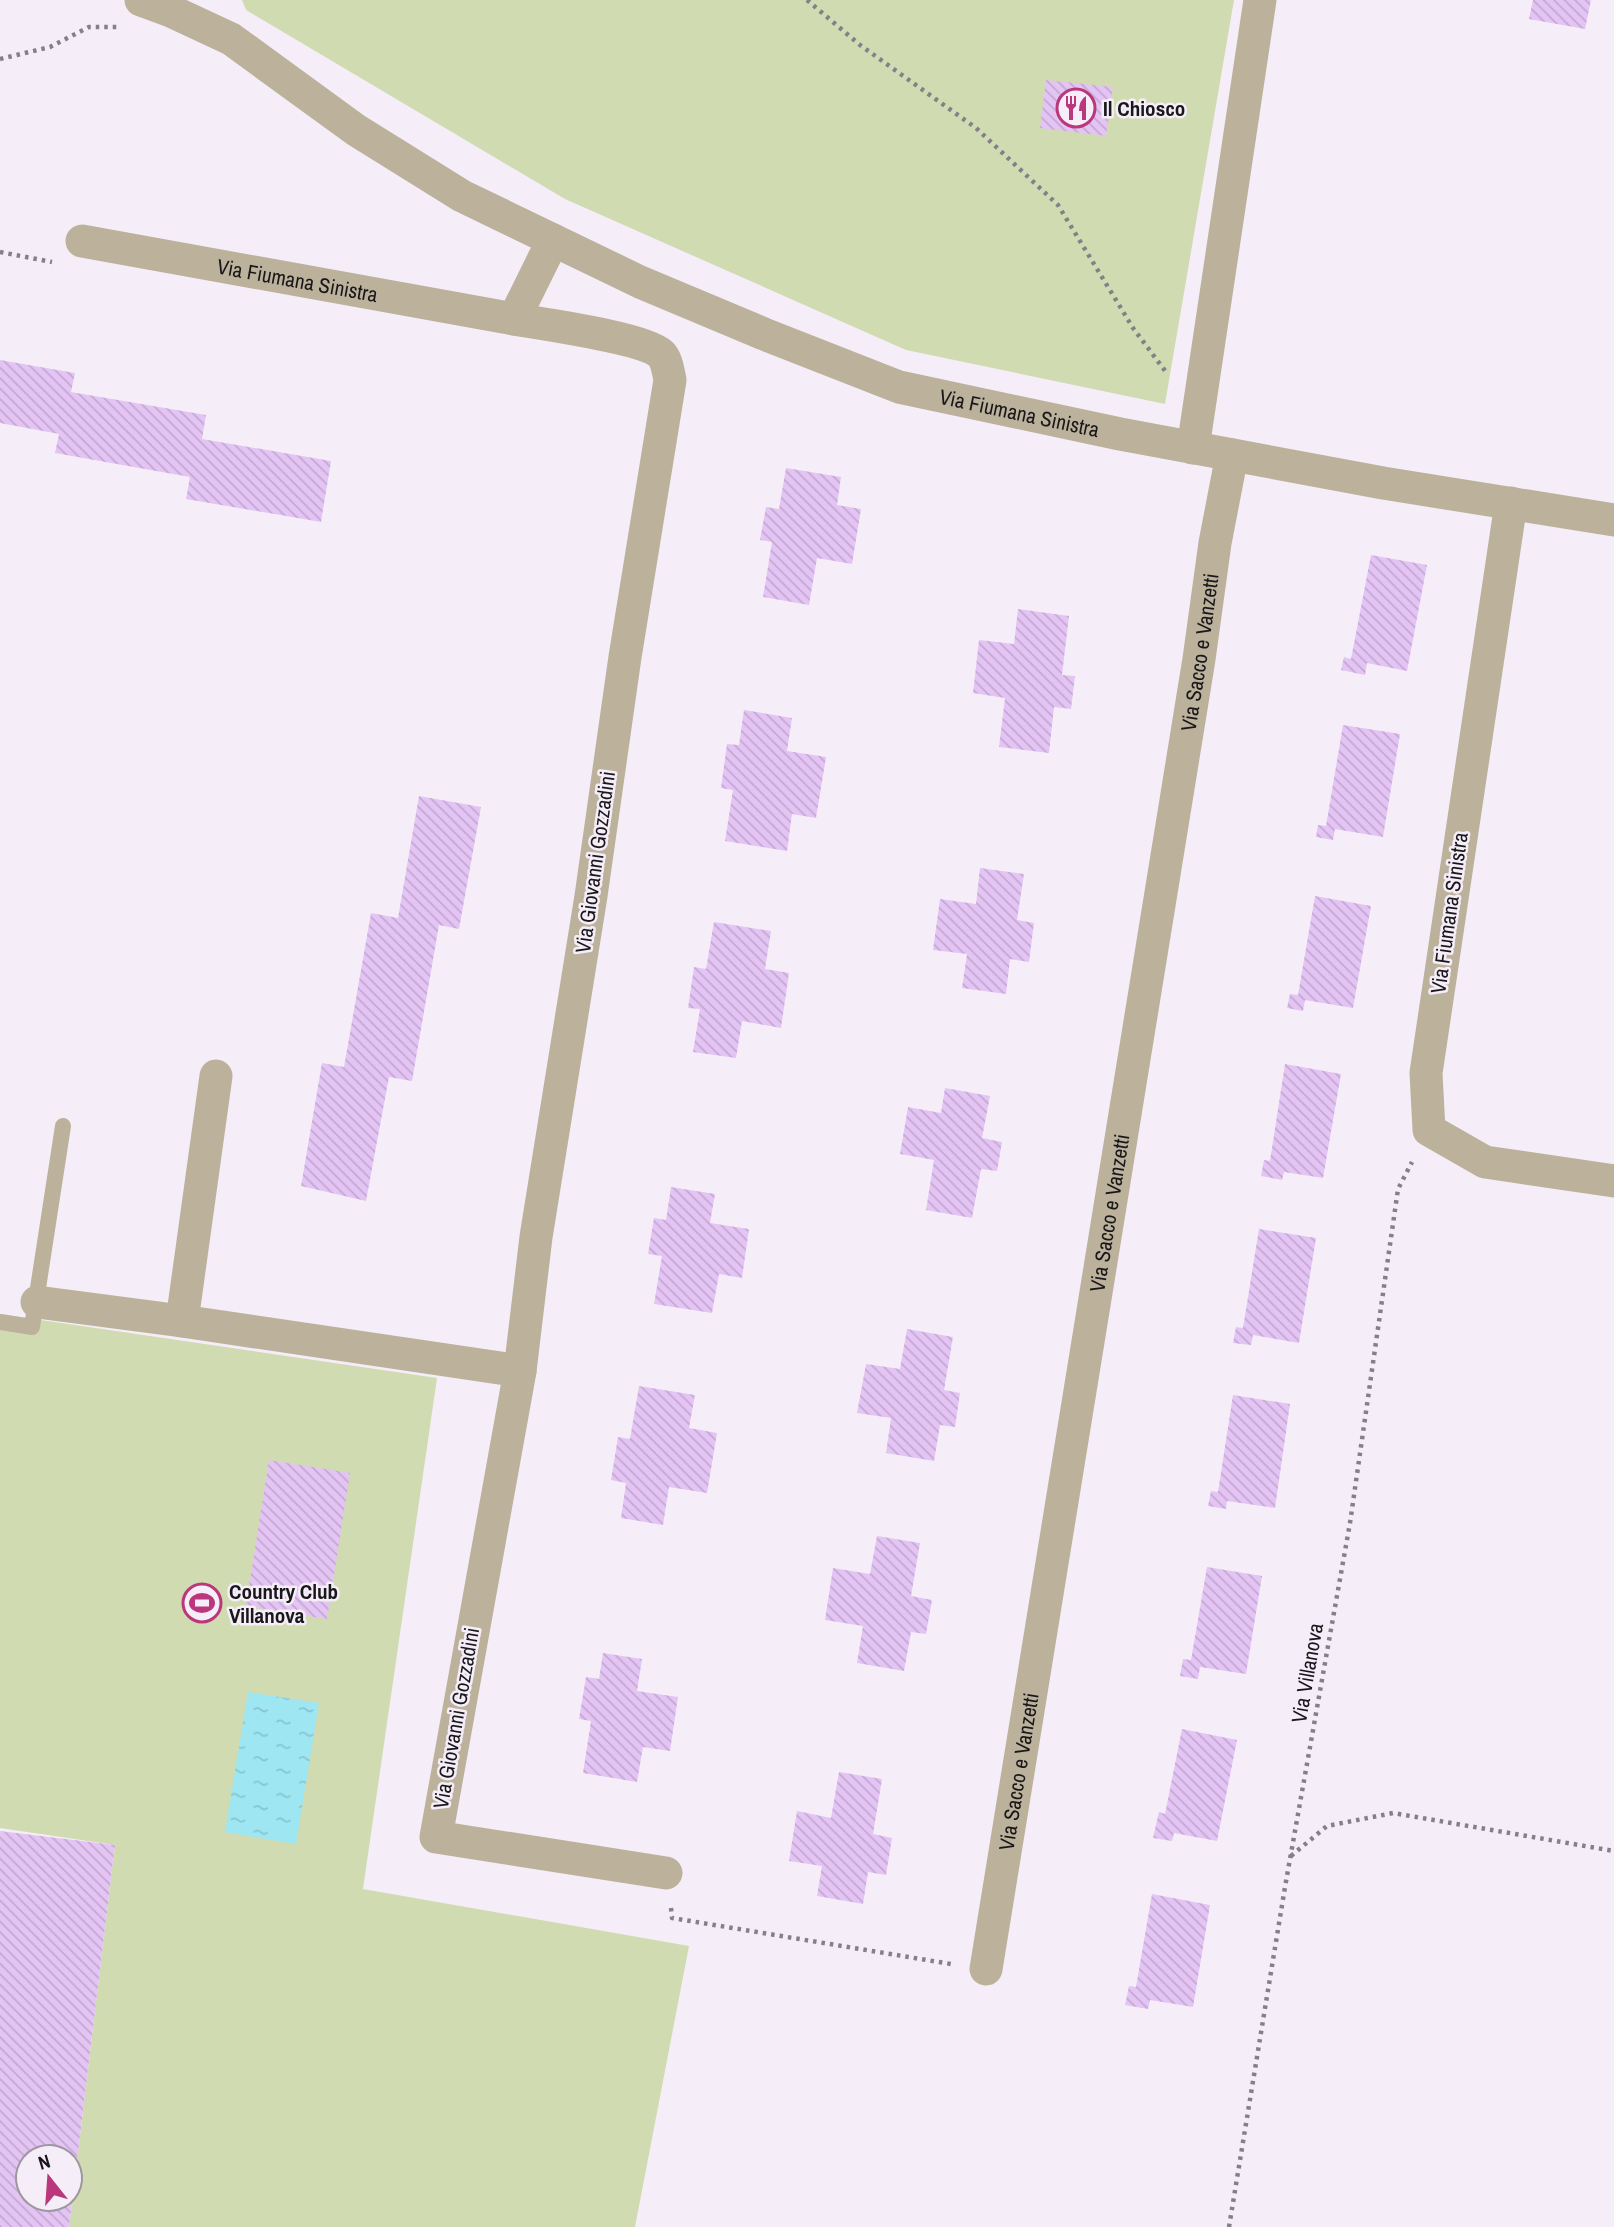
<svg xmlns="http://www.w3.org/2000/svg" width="1614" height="2227" font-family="'Archivo Narrow',sans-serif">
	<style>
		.green { fill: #d1dbb1 }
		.water { fill: url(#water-ripples) }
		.building { fill: url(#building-back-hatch); fill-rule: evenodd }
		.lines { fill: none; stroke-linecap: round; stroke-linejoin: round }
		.path { stroke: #848087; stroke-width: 4.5; stroke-dasharray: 3.5 5; stroke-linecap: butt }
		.lane { stroke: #bcb29c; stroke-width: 16 }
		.street { stroke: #bcb29c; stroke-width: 33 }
		.labels { text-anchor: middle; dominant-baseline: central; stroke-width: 5; stroke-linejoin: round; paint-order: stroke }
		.poi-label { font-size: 21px; font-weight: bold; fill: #19171a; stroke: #f5eef9; text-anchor: start }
		.street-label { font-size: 21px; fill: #19171a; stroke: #f5eef9 }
	</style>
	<defs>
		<pattern id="water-ripples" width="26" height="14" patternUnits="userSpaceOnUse" patternTransform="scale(1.75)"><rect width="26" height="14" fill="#9de6f2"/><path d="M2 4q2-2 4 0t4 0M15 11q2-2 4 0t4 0" fill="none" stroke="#87c5cf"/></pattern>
		<pattern id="building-back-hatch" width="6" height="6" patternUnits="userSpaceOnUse" patternTransform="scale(1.75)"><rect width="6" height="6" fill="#e4c4f4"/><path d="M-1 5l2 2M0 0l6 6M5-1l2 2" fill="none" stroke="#c3a8d1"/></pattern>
	</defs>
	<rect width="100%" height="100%" fill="#f5eef9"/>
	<g class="green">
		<polygon points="242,0 1234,0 1165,404 906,350 565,199 246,10"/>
		<polygon points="0,1314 437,1378 363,1889 689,1946 635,2227 69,2227 115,1845 0,1828"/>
	</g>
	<polygon class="water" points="248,1692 319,1703 296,1844 225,1832"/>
	<g class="building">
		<polygon points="1533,0 1591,0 1585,29 1529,19"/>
		<polygon points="1046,80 1113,87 1106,136 1040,128"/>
		<polygon points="0,360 75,373 71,392 206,415 202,439 331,461 321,522 186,499 190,477 55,453 59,434 0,423"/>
		<polygon points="786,468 841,477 837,505 861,509 852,564 817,558 809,605 763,597 772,542 760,540 766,507 779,509"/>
		<polygon points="1371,555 1427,565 1407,671 1367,663 1365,675 1341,670 1344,657 1351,659"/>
		<polygon points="1018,609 1069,616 1062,675 1075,676 1071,709 1054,707 1049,753 999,747 1005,698 973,693 979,640 1014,644"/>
		<polygon points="744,710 792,718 787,751 826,757 816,818 792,814 787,851 725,841 733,790 721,788 727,744 739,745"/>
		<polygon points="1343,725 1400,734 1383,837 1335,829 1333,840 1316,837 1318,825 1326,826"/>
		<polygon points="419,796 481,807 459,929 439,925 412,1081 389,1077 366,1201 301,1186 322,1063 344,1067 371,913 398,918"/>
		<polygon points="980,868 1024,874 1017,920 1034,923 1029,962 1010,959 1006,994 962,988 967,954 933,950 940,899 976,904"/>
		<polygon points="1315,896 1371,906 1353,1008 1305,1000 1303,1011 1287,1008 1290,994 1298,995"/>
		<polygon points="714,922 771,931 765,969 789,973 781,1028 742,1021 736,1058 693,1052 700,1009 688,1008 694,967 706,969"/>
		<polygon points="1285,1064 1341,1074 1323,1178 1284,1172 1282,1180 1261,1176 1264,1160 1270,1161"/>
		<polygon points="945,1088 990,1096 982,1138 1002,1142 997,1171 981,1169 972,1218 926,1210 934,1160 900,1154 908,1107 941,1113"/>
		<polygon points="671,1187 715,1194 710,1223 749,1229 742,1278 719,1274 712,1313 654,1304 662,1256 648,1254 654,1218 666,1220"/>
		<polygon points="1259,1229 1316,1238 1299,1343 1253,1335 1251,1345 1233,1343 1236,1327 1243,1328"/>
		<polygon points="907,1329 953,1337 944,1390 960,1393 955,1427 940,1425 934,1461 886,1453 891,1418 857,1413 866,1364 900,1369"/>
		<polygon points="639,1386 695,1395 689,1428 717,1433 707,1493 669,1487 663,1525 621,1518 626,1483 611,1480 618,1437 630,1439"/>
		<polygon points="1233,1395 1290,1404 1275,1508 1227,1501 1226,1509 1208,1506 1211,1491 1218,1492"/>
		<polygon points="269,1460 350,1473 327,1619 246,1606"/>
		<polygon points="877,1536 920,1543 911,1596 932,1600 926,1634 911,1632 904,1671 857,1663 863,1626 825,1620 833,1568 870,1574"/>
		<polygon points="1207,1567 1262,1576 1246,1674 1200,1667 1198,1679 1180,1676 1183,1659 1191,1660"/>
		<polygon points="603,1653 642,1659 637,1691 678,1697 670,1751 643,1747 637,1782 583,1773 591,1721 579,1719 586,1677 599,1679"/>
		<polygon points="1182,1729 1237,1740 1217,1841 1174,1833 1172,1841 1153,1838 1159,1812 1165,1814"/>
		<polygon points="839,1772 882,1779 873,1834 892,1838 886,1875 868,1872 863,1904 817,1896 822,1866 789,1861 797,1811 831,1818"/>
		<path d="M0,1831L115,1845L69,2227H0ZM28,2157H70V2199H28Z"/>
		<polygon points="1152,1894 1210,1905 1193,2007 1150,2000 1148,2009 1125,2005 1129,1986 1136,1987"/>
	</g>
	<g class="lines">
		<g class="path">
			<polyline points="807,0 860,45 976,128 1058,205 1133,328 1166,372"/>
			<polyline points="0,59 50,47 89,27 118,27"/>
			<polyline points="0,252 52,262"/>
			<polyline points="1291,1856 1327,1826 1393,1813 1614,1851"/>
			<polyline points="671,1908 672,1918 951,1964"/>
			<polyline points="1229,2227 1285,1887 1350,1523 1398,1189 1412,1162"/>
		</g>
		<polyline class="lane" points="0,1322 32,1327 63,1126"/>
		<g class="street">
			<path id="s1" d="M141,0L171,11L231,39L356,130L462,196L640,282L764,334L899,387L1120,434L1383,483L1614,520"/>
			<path d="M553,240L514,319C542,324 644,338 661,354C667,360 668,371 670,380L625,657L591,896L536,1237L520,1371L436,1837L666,1873"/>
			<path id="s2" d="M82,241L514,319"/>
			<polyline points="1193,448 1260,0"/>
			<polyline points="1511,503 1426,1073 1429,1130 1485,1162 1614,1181"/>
			<polyline points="216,1076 182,1321 520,1371"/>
			<polyline points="37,1302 182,1321"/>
			<path id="s3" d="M986,1969L1199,659L1215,543L1232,455"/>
		</g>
	</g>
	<defs>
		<symbol id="restaurant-ring" viewBox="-11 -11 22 22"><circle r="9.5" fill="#f5eef9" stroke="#bb377b" stroke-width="1.5"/><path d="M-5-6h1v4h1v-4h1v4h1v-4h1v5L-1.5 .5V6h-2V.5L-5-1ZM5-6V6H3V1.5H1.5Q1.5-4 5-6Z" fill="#bb377b"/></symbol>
		<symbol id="stadium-ring" viewBox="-11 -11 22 22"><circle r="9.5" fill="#f5eef9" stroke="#bb377b" stroke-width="1.5"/><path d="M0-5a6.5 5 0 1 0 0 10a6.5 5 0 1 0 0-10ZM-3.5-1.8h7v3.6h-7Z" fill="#bb377b"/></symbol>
	</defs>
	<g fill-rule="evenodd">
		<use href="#restaurant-ring" x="1054" y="86" width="44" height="44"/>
		<use href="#stadium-ring" x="180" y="1581" width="44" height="44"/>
	</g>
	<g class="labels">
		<g class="poi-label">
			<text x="1103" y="108">Il Chiosco</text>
			<text x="229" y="1591">Country Club<tspan x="229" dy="24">Villanova</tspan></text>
		</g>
		<g class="street-label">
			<text stroke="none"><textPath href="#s2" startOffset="219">Via Fiumana Sinistra</textPath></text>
			<text stroke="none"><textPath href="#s1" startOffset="978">Via Fiumana Sinistra</textPath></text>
			<text stroke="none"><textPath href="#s3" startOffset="1334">Via Sacco e Vanzetti</textPath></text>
			<text transform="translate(595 862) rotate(-82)">Via Giovanni Gozzadini</text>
			<text transform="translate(1449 913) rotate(-82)">Via Fiumana Sinistra</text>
			<text stroke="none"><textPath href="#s3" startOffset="766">Via Sacco e Vanzetti</textPath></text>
			<text transform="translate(1307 1673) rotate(-80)">Via Villanova</text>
			<text transform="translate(456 1718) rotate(-80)">Via Giovanni Gozzadini</text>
			<text stroke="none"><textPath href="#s3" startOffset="200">Via Sacco e Vanzetti</textPath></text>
		</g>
	</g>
	<g transform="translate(49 2178) rotate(343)"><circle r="33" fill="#f5eef9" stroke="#9d98a0" stroke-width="2"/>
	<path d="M0-5L12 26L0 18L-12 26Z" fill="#bb377b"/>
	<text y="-10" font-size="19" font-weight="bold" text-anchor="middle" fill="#19171a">N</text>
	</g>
</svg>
